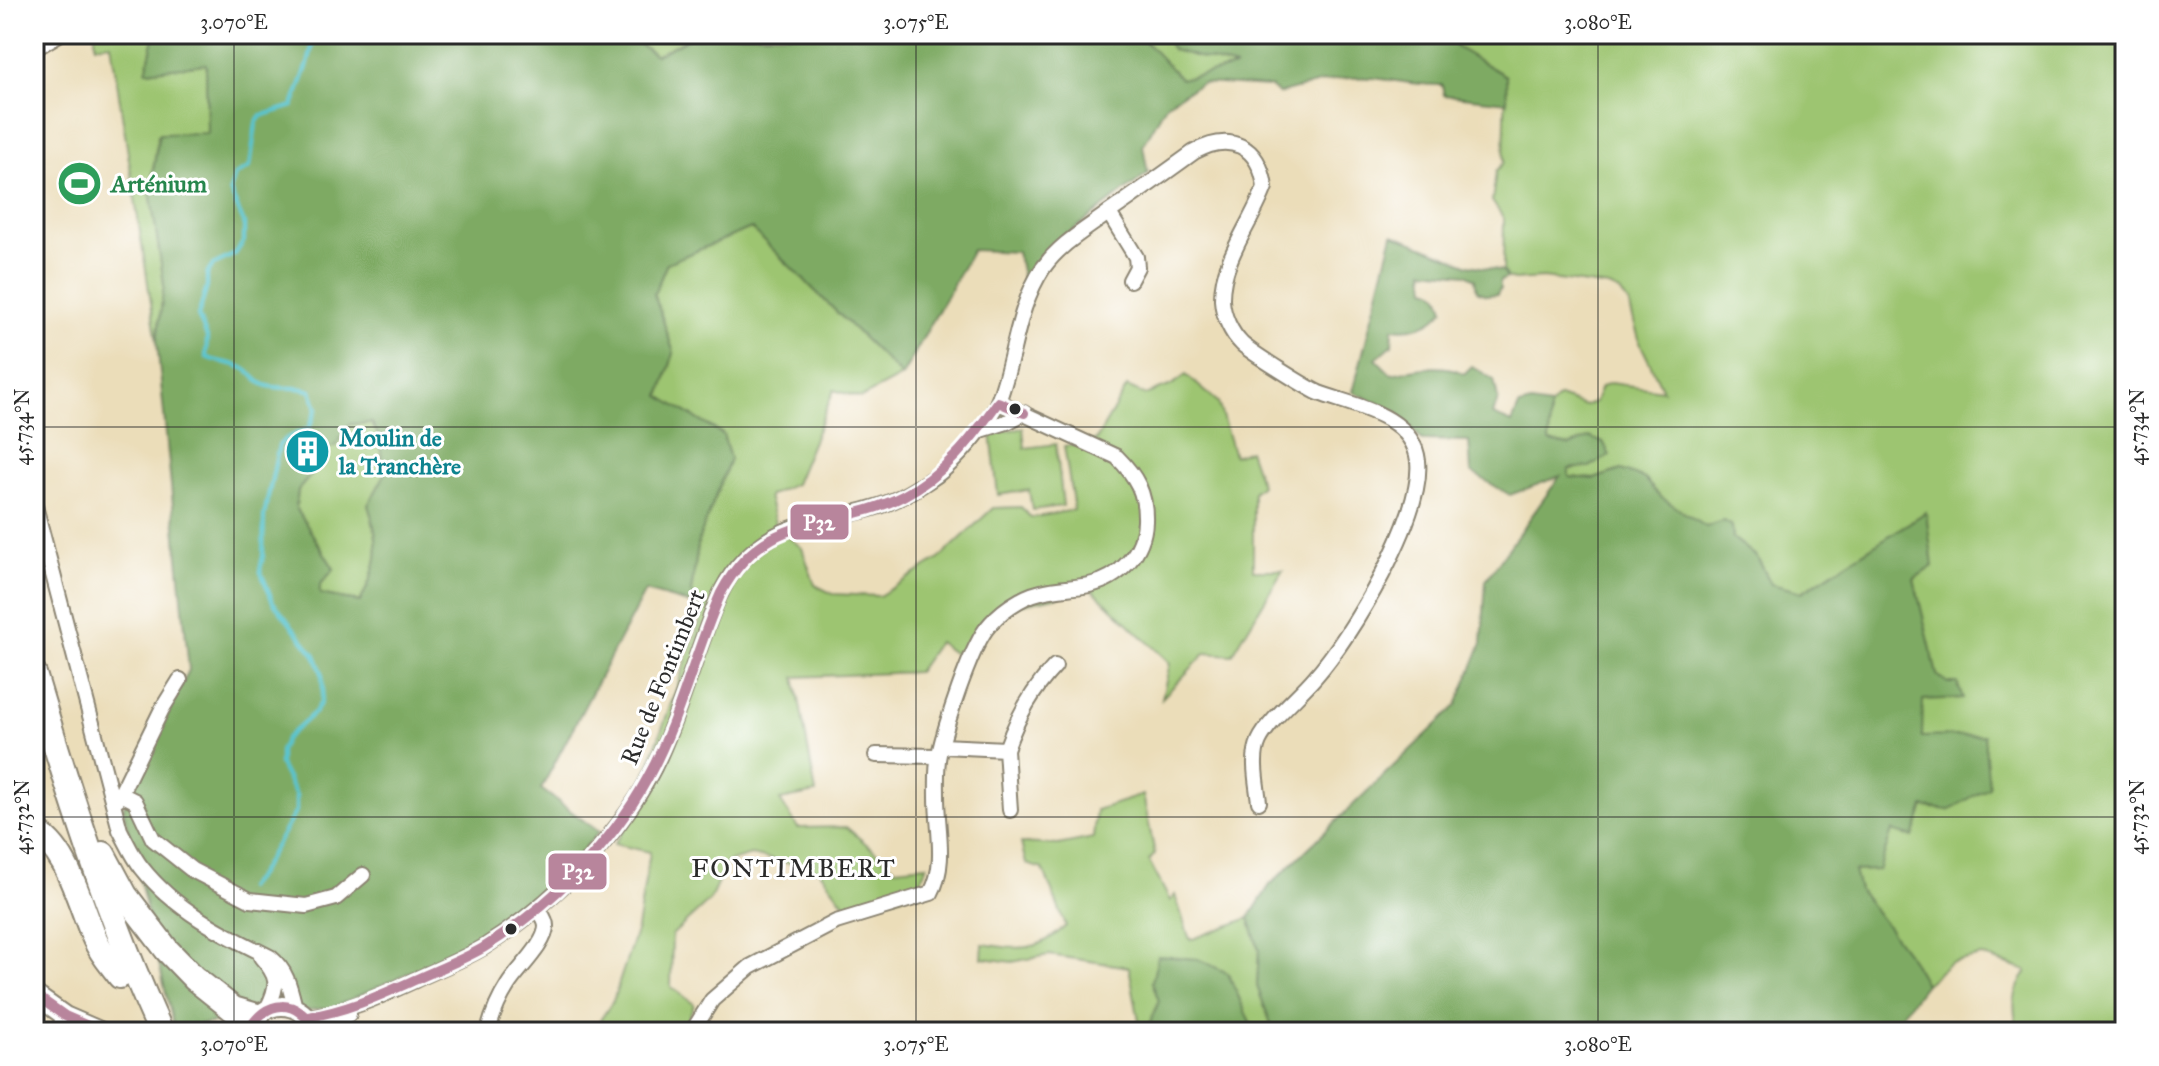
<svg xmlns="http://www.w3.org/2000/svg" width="2159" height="1066" font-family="'IM FELL Great Primer',serif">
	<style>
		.green { fill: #9dc571; stroke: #64784e; stroke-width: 2 }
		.forest { fill: #7eaa63; stroke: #546a47; stroke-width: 2; fill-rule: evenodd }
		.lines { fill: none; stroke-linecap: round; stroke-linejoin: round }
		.stream { stroke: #59c5d0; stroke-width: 4 }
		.street-casing { stroke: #8b8472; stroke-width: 18 }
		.secondary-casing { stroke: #8b8472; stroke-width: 22 }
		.highway-casing { stroke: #8b8472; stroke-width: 28 }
		.street { stroke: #fff; stroke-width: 14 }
		.secondary { stroke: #fff; stroke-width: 18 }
		.highway { stroke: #fff; stroke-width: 24 }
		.bus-1-casing { stroke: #fff; stroke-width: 16 }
		.bus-1 { stroke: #b8859c; stroke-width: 10 }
		.ticks { fill: none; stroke: #2b2b2b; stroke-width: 2; stroke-opacity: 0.45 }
		.bus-dot { fill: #2b2b2b; stroke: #fff; stroke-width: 3 }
		.labels { text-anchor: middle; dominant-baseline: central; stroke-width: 6; stroke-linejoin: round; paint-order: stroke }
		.leisure-label { font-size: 24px; font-weight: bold; fill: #27864d; stroke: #fff; text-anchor: start }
		.culture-label { font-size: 24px; font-weight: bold; fill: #0d838f; stroke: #fff; text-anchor: start }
		.street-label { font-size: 24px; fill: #2b2b2b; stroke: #fff }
		.neighbourhood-label { font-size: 26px; letter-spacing: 2px; fill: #2b2b2b; stroke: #fff }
		.line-badge { stroke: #fff; stroke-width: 3 }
		.badge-label { font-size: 22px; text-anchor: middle; font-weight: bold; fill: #fff }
		.neatline { fill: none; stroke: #2b2b2b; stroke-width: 3 }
		.ticks-label { font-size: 20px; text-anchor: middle; fill: #2b2b2b }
	</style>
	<rect width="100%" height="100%" fill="#fff"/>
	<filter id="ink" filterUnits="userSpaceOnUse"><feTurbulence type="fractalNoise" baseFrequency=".0125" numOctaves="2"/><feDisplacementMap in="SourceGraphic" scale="16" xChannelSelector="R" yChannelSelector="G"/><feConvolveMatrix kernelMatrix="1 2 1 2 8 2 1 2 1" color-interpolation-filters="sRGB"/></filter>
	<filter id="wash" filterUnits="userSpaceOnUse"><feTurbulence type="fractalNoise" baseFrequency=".006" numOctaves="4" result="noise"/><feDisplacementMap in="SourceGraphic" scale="32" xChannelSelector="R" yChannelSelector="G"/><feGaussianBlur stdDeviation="1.8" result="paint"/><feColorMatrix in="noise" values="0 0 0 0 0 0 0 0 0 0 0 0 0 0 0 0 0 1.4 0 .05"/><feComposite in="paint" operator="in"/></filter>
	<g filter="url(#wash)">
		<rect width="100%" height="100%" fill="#ebddb9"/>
		<g class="green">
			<polygon points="95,34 155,34 147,71 206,63 207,134 158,135 150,190 164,284 157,342 111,43 95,45"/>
			<polygon points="623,34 696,34 656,55"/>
			<polygon points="1138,34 1164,34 1172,50 1238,67 1180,79"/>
			<path d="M1449,34H2125V1032H2018C2012,1005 2012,994 2027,971L1981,956L1950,963L1925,984L1908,954L1859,890L1853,870L1922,737V699L1962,698L1937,675L1914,579L1933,566L1925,513L1801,592L1771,584L1757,557L1733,538L1732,526L1723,521L1706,527L1659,496L1645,479L1621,470L1594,479L1569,477V469L1589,467L1570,446L1549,442L1550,406L1559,397L1585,406L1595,402L1601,387L1610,383L1663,390L1640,343L1629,304L1620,292L1609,287L1543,278L1514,280L1507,278L1503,271L1504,219L1492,201L1496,172L1504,162L1506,76L1456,47Z"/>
			<polygon points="751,228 902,376 861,398 834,390 795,484 768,496 776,527 802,548 815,585 833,594 879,596 939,559 993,508 1021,507 1031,518 1074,510 1064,446 1096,440 1127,387 1145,395 1172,385 1186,375 1218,402 1234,456 1249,450 1261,485 1253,492 1253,570 1283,570 1232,655 1206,653 1162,698 1170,663 1092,589 1004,608 964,661 938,642 917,672 795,677 816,793 780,800 798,828 846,827 895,868 927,865 917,892 849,910 819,870 751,855 727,862 710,900 672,935 671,987 694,1004 683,1032 592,1032 613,1001 637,928 650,852 614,844 628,824 705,608 691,592 699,539 730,459 723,434 660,397 674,353 654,294 667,263"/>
			<path d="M371,423L379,436L384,477L368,505C382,546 379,564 361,602L320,594V585L334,569L296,508L298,490L312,474L282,452C311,431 335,424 371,423Z"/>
			<polygon points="1023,428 1025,448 1056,444 1063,506 1032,510 1029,490 998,495 991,433"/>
			<path d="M1143,795L1155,854L1149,861L1170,901L1175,895L1190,940L1249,918L1259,950L1257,986L1274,1032H1254L1228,973L1152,982L1159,1001L1148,1028L1161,1032H1141L1129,967L1049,955L1012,962L982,958L983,944C1021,950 1037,952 1066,926L1043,869L1026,864L1021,843L1058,845L1093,838L1096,810Z"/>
		</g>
		<g class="forest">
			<path d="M155,34H623L656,55L696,34H1138L1181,79L1236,67L1172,50L1164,34H1449L1456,47L1506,76L1507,102L1444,95L1442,85C1418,86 1396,80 1372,78C1341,75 1308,86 1278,94L1270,87L1202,83L1167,103L1143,146L1148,173L1059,241L1025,290L1017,252L972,250L902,376L751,228L667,263L654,294L674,353L660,396L723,435L730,459L699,539L691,592L706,608L645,591L541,789L599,832L541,896L458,950L334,1007L174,1028L123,808L189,670L157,342L164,284L150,190L159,134L207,133L206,64L146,71ZM372,423L379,436L384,476L368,505C382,546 379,564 360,602L320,594V585L334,569L296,508L298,490L312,474L283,452L305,436L323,450L336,446L349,424Z"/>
			<path d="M1393,234L1469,265L1503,271L1507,278L1500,281V289L1497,294L1486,295L1477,291L1475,279L1466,274L1424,270L1426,288C1439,290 1441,298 1444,309C1432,325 1413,331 1393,328L1392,345L1376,359L1391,374C1412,370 1445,361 1464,374L1472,366L1494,380L1498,399L1493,415L1512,423L1519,406L1531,403L1550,406L1549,442L1570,446L1589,437L1604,443L1610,456L1589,467L1569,469V477L1594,479L1621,470L1645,479L1659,496L1706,527L1723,521L1732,526L1733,538L1757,557L1771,584L1802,592L1926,512L1933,566L1914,579L1937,675L1948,683H1957L1963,698L1923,700L1922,737L1984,735L1989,787L1949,810L1924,807L1913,837L1892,831L1879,870L1854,871L1859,890L1908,954L1925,984L1902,1014L1897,1032H1274L1257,986L1259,950L1249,918L1270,885L1457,705L1482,643L1486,580L1560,476L1510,495L1471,472L1469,441L1422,440L1396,411L1353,392Z"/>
			<polygon points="1158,956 1198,959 1228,973 1254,1032 1161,1032 1148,1028 1159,1001 1152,982"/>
		</g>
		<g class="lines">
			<path class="stream" d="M247,888L259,874L296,811V796L280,765V751L286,738L315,712L321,702L323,691L322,673L315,655L273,602L260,570L263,556L264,516L279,445L287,438L309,428L317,408L311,391C297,385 283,390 268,386C256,383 253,372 243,368C232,362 218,363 206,357L207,337L198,316L207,287V274L213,265L235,254L244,241V223L230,191L235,175L250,167L256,123L261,116L293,106L308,64L315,34"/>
		</g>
	</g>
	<g filter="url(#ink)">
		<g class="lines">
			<defs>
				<g id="street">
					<polyline points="34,49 59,34"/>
					<polyline points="1109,213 1136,257 1137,267 1130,280"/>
					<polyline points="978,431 1007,422 1024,413"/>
					<path d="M34,502L120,830C127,843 133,857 142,868C175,910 223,934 270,957C287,971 290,987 295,1008"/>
					<polyline points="942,746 1006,749 1010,810"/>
					<path d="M1006,749C1017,718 1032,690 1055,666"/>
					<polyline points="876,755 938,756"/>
					<polyline points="121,794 135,801 153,839 192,870 250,900 306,906 336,898 363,875"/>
					<polyline points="118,799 162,709 180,680"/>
					<path d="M261,957C279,977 279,985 267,1009"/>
					<path d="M308,1017C346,1012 378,997 413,981C436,970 462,960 484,947C553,904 627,830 660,755C676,719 688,681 701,644C711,617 719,589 737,567C779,515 832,524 885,504C904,497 921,486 937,475C957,460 990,422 999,399C1015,356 1017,307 1043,268C1060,244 1085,230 1108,213C1137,193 1165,173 1194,152C1230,132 1259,145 1265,187C1252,223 1221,260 1222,300C1223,316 1231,333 1242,344C1252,353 1306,387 1319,393C1354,406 1413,415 1418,461C1424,515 1351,637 1315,677C1299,696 1269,720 1259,741C1251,758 1257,784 1259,802"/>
					<polyline points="57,1032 65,1016"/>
					<polyline points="324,1032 349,1014"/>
					<path d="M488,1032C492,1015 499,999 508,985C518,969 546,944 546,926C546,919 541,914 538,909"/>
					<path d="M692,1032L712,1000L750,967L836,922L931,893C947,864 937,829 937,797C937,783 936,768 939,754C946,724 969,653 986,629C999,612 1020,597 1041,592C1057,588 1073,588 1089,585C1120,579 1144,552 1145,521C1146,493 1136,476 1117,457L998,402"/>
				</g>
				<g id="secondary">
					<polyline points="34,994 65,1016 102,1032"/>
					<path d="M248,1032C259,998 305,997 315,1032"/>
				</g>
				<g id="highway">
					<path d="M34,674C70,796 108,916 161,1032"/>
					<path d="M34,831C68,848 80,906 95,939C101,953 111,964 120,976"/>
					<polyline points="103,854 125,895 167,950 194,978 233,1009 257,1016"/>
				</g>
			</defs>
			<use href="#street" class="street-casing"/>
			<use href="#secondary" class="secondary-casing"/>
			<use href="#highway" class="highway-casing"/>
			<use href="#street" class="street"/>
			<use href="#secondary" class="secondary"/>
			<use href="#highway" class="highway"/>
			<defs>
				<g id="bus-1">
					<polyline points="34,994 65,1016 102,1032"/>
					<path d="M308,1017C347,1011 381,995 417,979C439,969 462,960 483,948C548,908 610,847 647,779C680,720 694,654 721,593C766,508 833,532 903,496C944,475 972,439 998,402L1024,413"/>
					<path d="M248,1032C265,998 299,997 315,1032"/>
				</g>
			</defs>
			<use href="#bus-1" class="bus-1-casing"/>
			<use href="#bus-1" class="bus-1"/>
		</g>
	</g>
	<path class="ticks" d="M234,34V1032M916,34V1032M1598,34V1032M34,38H2125M34,427H2125M34,817H2125"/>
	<defs>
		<symbol id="stadium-disc" viewBox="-11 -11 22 22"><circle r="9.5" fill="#2e9e5b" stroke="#fff"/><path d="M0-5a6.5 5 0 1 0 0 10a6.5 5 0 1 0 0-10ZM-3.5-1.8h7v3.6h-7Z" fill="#fff"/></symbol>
		<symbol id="building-disc" viewBox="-11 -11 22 22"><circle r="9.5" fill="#0f9aa8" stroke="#fff"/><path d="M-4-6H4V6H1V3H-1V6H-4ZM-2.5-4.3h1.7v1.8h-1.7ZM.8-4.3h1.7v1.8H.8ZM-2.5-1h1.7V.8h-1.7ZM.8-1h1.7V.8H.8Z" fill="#fff"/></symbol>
	</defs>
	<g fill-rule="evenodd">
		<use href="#stadium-disc" x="54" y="158" width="51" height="51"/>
		<use href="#building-disc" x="282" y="426" width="51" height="51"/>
	</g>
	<g class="bus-dot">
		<circle cx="1015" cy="409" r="7"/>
		<circle cx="511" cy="929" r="7"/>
	</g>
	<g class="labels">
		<g class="leisure-label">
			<text x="111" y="184">Arténium</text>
		</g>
		<g class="culture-label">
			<text x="339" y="438">Moulin de<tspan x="339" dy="28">la Tranchère</tspan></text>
		</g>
		<g class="street-label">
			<text transform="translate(663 677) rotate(-68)">Rue de Fontimbert</text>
		</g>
		<g class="neighbourhood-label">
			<text x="794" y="868">FONTIMBERT</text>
		</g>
	</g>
	<g class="line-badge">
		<rect x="789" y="503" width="61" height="38" rx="8" fill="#b8859c"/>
		<rect x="547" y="852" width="61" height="39" rx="8" fill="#b8859c"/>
	</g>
	<g class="badge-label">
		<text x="819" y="530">P32</text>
		<text x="578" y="879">P32</text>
	</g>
	<rect width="2159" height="1066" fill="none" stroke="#fff" stroke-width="88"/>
	<rect x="44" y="44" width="2071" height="978" class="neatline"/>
	<g class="ticks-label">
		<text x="234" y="29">3.070°E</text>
		<text x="916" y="29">3.075°E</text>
		<text x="1598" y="29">3.080°E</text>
		<text transform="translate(22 427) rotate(-90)" y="7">45.734°N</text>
		<text transform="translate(2137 427) rotate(-90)" y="7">45.734°N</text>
		<text transform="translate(22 817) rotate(-90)" y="7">45.732°N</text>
		<text transform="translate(2137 817) rotate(-90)" y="7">45.732°N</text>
		<text x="234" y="1051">3.070°E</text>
		<text x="916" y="1051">3.075°E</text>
		<text x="1598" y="1051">3.080°E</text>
	</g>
</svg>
